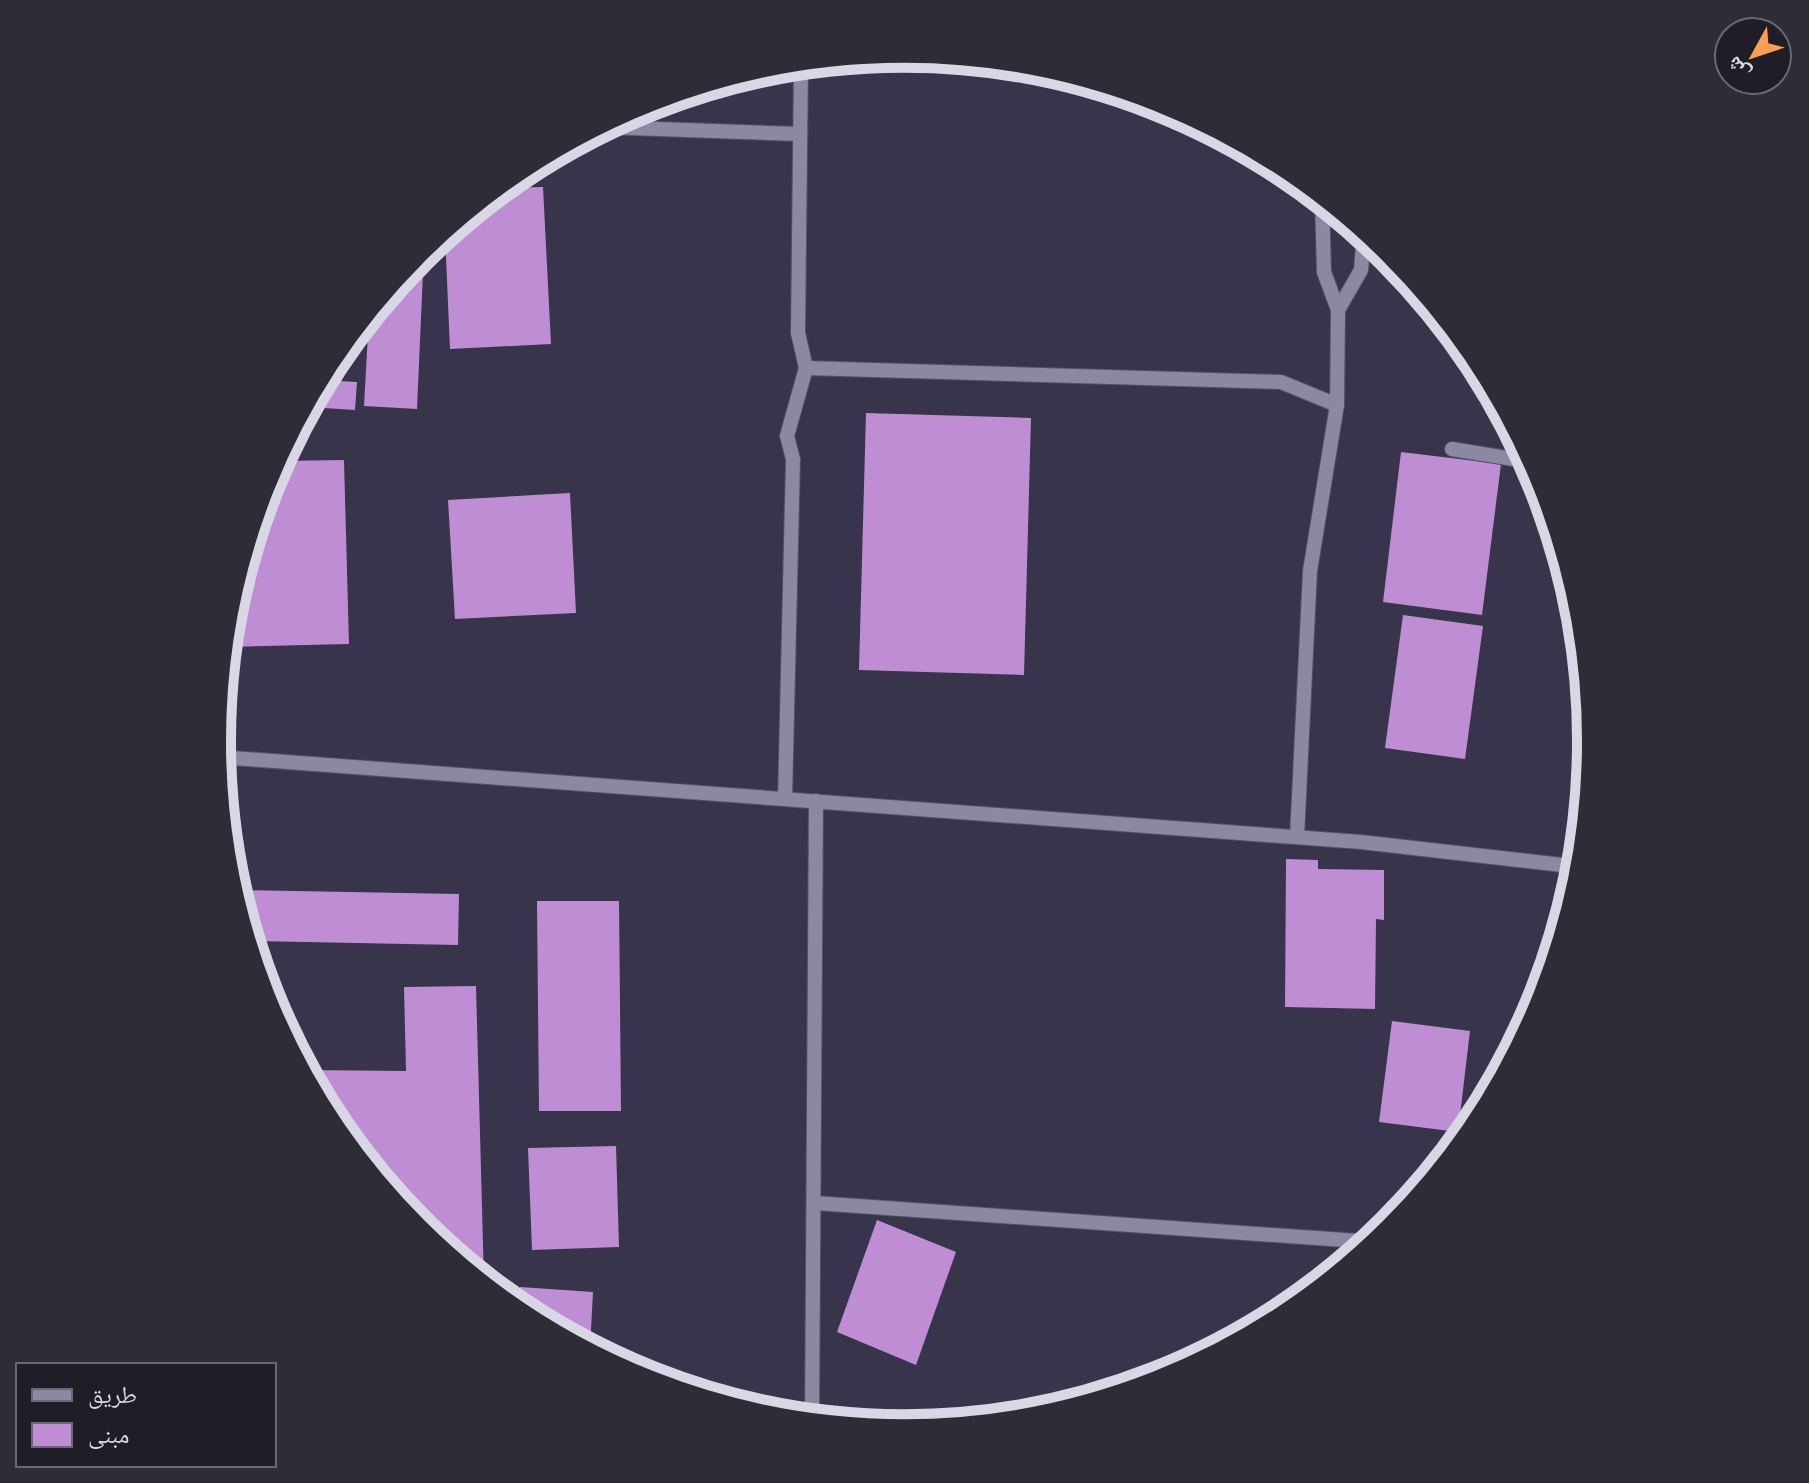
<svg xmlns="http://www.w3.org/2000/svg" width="1809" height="1483" font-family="Cabin,'Noto Naskh Arabic',sans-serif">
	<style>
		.building { fill: #bf8dd3 }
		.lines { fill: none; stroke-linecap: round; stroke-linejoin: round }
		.minor-casing { stroke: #535064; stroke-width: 16 }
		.minor { stroke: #8b88a3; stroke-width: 14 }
		.rim { fill: none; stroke: #d9d7e6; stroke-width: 10 }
	</style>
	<rect width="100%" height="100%" fill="#37344b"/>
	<g class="building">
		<polygon points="543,187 551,344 450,349 445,234 500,188"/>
		<polygon points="424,250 417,409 364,406 369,316"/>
		<polygon points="322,380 357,382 355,410 307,407"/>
		<polygon points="866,413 1031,418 1024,675 859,670"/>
		<polygon points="1401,452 1501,464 1482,615 1383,602"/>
		<polygon points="344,460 349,644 226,647 230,607 270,478 279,461"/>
		<polygon points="570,493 576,613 455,619 448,500"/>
		<polygon points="1403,615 1483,626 1465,759 1385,748"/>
		<polygon points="1286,859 1318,860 1318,869 1384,870 1384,920 1376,919 1375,1009 1285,1007"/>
		<polygon points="235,890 459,894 458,945 250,941"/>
		<polygon points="537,901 619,901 621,1111 539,1111"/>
		<polygon points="476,986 484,1281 418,1227 333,1123 305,1070 406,1071 404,987"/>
		<polygon points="1392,1021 1470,1031 1458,1132 1379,1122"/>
		<polygon points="616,1146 619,1247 532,1250 528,1148"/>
		<polygon points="877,1220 956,1252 916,1365 837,1332"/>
		<polygon points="1344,1250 1362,1251 1343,1266"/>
		<polygon points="520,1287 593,1292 590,1348 519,1310"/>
	</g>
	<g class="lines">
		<defs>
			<g id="minor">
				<polyline points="602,127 798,134"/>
				<polyline points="1338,310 1361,270 1364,234"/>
				<polyline points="806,368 1281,382 1337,405"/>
				<polyline points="1452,449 1531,462"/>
				<polyline points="219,757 1361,842 1580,867"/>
				<polyline points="785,799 793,459 787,436 806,368 798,333 801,64"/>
				<polyline points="1297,837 1310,571 1337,405 1338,310 1324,272 1322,199"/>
				<polyline points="815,1203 1373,1242"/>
				<polyline points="812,1420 816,801"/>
			</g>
		</defs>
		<use href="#minor" class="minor-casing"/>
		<use href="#minor" class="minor"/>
	</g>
	<path d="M0 0H1809V1483H0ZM231 741a673 673 0 1 1 1346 0a673 673 0 1 1-1346 0Z" fill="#2e2c37" fill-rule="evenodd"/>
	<path class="rim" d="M231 741a673 673 0 1 1 1346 0a673 673 0 1 1-1346 0Z"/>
	<rect x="16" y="1363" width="260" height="104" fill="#1f1d28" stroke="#696774" stroke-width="2"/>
	<rect x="32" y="1389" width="40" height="12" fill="#8b88a3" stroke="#696774" stroke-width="2"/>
	<text x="88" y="1403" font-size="24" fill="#d9d7e6">طريق</text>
	<rect x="32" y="1423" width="40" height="24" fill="#bf8dd3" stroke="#696774" stroke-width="2"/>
	<text x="88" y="1443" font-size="24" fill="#d9d7e6">مبنى</text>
	<g transform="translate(1753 56) rotate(230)"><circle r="38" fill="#1f1d28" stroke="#696774" stroke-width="2"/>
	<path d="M0-6L14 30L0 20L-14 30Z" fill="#fa9f4f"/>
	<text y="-12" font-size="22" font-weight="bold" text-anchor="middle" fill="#d9d7e6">ش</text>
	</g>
</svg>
